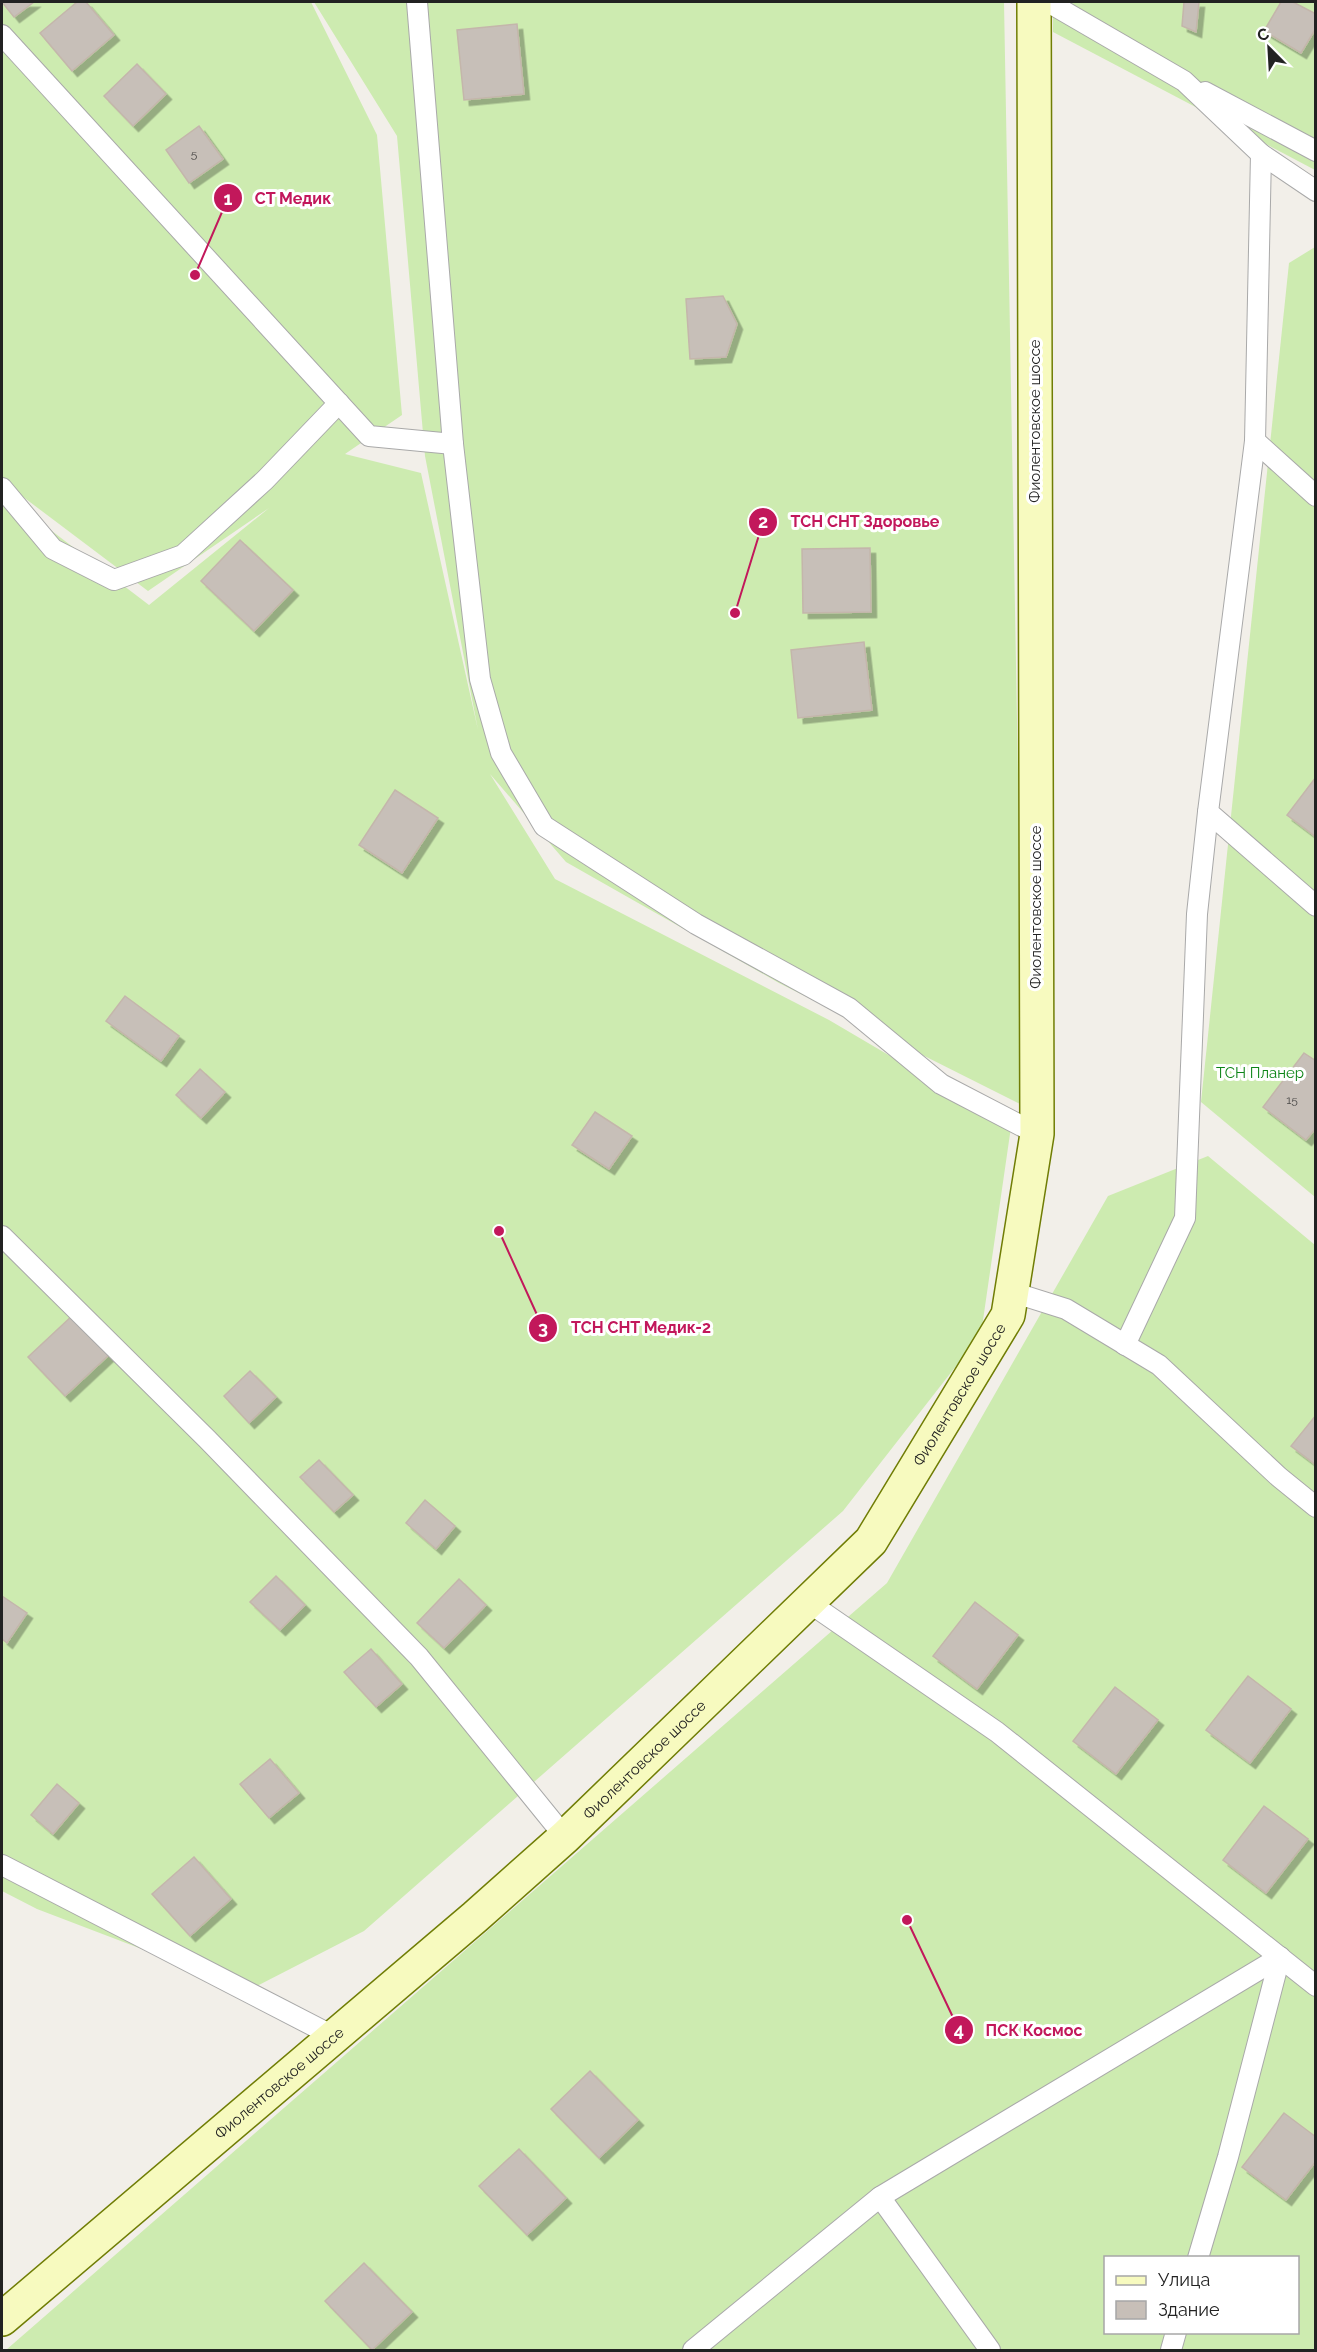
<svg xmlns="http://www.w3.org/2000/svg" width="1317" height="2352" font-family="Raleway,sans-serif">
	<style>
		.grass { fill: #cdebb0; fill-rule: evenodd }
		.building { fill: #c7bfb8; stroke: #c4b6ab; stroke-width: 1.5; filter: url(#shadow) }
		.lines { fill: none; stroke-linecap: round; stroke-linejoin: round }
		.service-casing { stroke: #a9a9a9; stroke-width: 22 }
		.secondary-casing { stroke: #707d05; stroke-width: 36 }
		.service { stroke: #fff; stroke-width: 20 }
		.secondary { stroke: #f7fabf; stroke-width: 33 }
		.labels { text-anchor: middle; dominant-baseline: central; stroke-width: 6; stroke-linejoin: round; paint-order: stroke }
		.number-label { font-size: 12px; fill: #4b4948 }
		.street-label { font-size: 15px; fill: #222; stroke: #fff }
		.park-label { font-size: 15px; fill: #0c8416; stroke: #fff }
		.leader { fill: none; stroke: #c2185b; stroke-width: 2 }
		.callout-dot { fill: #c2185b; stroke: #fff; stroke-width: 2 }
		.mark-label { font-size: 18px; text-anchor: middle; font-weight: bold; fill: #fff }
		.callout-label { font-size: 16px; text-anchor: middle; font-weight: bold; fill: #c2185b; stroke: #fff; stroke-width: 6; stroke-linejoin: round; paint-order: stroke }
	</style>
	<defs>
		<filter id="shadow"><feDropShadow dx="5.5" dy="5.5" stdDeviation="0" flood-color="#0004"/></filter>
	</defs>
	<rect width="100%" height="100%" fill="#f2efe9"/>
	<g class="grass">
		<polygon points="2,2 311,2 377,135 402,415 345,454 421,473 478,730 425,456 397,136 314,2 1004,2 1024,1106 779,983 566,862 490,774 555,879 829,1020 1011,1127 981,1334 843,1511 364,1931 249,1990 37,1909 2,1891 2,493 149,605 269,508 148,591 2,481"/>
		<polygon points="1053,2 1315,2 1315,170 1053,32"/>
		<polygon points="1315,247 1315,1197 1201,1102 1289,263"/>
		<path d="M1208,1156L1315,1245V2350H6L887,1583L1108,1196ZM1106,2258H1298V2332H1106Z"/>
	</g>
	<g class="building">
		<polygon points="2,2 34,2 14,17"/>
		<polygon points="77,2 86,2 114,35 72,71 40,33"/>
		<polygon points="1184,2 1199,2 1196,32 1182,26"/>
		<polygon points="1281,2 1293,2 1316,14 1316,28 1301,53 1264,31"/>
		<polygon points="517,24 524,94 464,100 457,30"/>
		<polygon points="137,64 166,94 133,126 104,96"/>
		<polygon points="199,126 223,159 189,183 166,150"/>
		<polygon points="723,296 737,324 726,357 690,359 686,299"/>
		<polygon points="240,540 293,590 254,631 201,581"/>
		<polygon points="870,548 871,612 803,613 802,549"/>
		<polygon points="864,642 872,710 798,718 791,650"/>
		<polygon points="1316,777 1316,837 1287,815"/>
		<polygon points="395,790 438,818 402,873 359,845"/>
		<polygon points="125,996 179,1036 161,1061 106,1021"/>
		<polygon points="1304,1053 1316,1061 1316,1128 1306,1140 1263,1107"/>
		<polygon points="200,1069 225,1092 201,1118 176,1095"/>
		<polygon points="595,1112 632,1136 609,1169 572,1145"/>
		<polygon points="74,1314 111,1353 65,1396 28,1357"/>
		<polygon points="250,1371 276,1397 249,1423 224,1396"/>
		<polygon points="1316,1415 1316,1465 1291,1446"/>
		<polygon points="319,1460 353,1495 334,1512 300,1477"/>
		<polygon points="425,1500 455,1526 436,1549 406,1523"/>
		<polygon points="276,1576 305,1605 280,1630 250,1602"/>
		<polygon points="459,1579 486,1605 444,1648 417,1623"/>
		<polygon points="2,1596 27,1613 7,1643 2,1639"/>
		<polygon points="975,1602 1018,1635 977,1689 933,1656"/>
		<polygon points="371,1649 402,1684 376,1707 344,1672"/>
		<polygon points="1248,1676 1291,1709 1250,1763 1206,1730"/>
		<polygon points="1115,1687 1158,1720 1116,1774 1073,1741"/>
		<polygon points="270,1759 299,1793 269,1818 240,1784"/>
		<polygon points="57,1784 79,1803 53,1834 31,1815"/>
		<polygon points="1264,1806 1308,1839 1266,1893 1223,1860"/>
		<polygon points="194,1857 231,1899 190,1936 152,1894"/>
		<polygon points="590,2071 638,2120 599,2158 551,2109"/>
		<polygon points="1284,2113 1316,2137 1316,2161 1286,2200 1242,2167"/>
		<polygon points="519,2149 566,2198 527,2235 479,2186"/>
		<polygon points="364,2263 412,2312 372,2350 325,2301"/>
	</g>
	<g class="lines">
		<defs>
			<g id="service">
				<polyline points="417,2 453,444 480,679 501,753 544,826 696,924 849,1008 941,1084 1037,1134"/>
				<polyline points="1048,2 1184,81 1261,154 1316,191"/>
				<polyline points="2,35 369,436 453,444"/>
				<polyline points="1205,92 1316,151"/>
				<polyline points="1261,154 1255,441 1208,812 1316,906"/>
				<polyline points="1255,441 1316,496"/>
				<polyline points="2,488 53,549 114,580 183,555 265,480 339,403"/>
				<polyline points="2,1236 207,1439 419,1657 565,1837"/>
				<polyline points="1012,1292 1066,1309 1159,1365 1279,1477 1316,1507"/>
				<polyline points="1125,1345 1185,1218 1197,914 1208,812"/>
				<polyline points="808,1602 997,1732 1316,1986"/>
				<polyline points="2,1865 333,2036"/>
				<polyline points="880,2197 990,2350"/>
				<polyline points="1198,2258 1228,2157 1280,1957"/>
				<polyline points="693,2350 880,2197 1280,1957"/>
				<polyline points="1171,2350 1176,2332"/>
			</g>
			<g id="secondary">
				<path id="s1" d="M2,2319L475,1917L565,1837L871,1541L1008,1315L1037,1134L1034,2"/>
			</g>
		</defs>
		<use href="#service" class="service-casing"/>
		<use href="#secondary" class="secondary-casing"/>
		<use href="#service" class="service"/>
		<use href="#secondary" class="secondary"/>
	</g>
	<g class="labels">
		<g class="number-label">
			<text x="194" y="154">5</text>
			<text x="1292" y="1100">15</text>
		</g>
		<g class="street-label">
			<text transform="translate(1035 421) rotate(-90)">Фиолентовское шоссе</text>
			<text transform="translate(1036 907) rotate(-90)">Фиолентовское шоссе</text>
			<text stroke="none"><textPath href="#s1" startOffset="1338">Фиолентовское шоссе</textPath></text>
			<text stroke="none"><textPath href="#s1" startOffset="852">Фиолентовское шоссе</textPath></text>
			<text stroke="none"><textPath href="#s1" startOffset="364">Фиолентовское шоссе</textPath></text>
		</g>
		<g class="park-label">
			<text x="1260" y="1073">ТСН Планер</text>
		</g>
	</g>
	<path class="leader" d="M195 275L228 198M735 613L763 522M499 1231L543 1328M907 1920L959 2030"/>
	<g class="callout-dot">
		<circle cx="195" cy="275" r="6"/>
		<circle cx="735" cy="613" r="6"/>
		<circle cx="499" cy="1231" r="6"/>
		<circle cx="907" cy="1920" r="6"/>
		<circle cx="228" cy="198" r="15"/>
		<circle cx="763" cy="522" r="15"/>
		<circle cx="543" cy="1328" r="15"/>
		<circle cx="959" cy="2030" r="15"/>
	</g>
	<g class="mark-label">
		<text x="228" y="205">1</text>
		<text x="763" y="528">2</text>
		<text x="543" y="1334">3</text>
		<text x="959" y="2036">4</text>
	</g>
	<g class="callout-label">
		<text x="293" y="204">СТ Медик</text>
		<text x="865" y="527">ТСН СНТ Здоровье</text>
		<text x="641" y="1333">ТСН СНТ Медик-2</text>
		<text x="1034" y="2036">ПСК Космос</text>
	</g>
	<rect width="1317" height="2352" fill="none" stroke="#222222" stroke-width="6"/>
	<rect x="1104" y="2256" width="195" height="78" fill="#ffffff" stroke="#a7a7a7" stroke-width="1.5"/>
	<rect x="1116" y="2276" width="30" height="9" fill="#f7fabf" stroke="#a7a7a7" stroke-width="1.5"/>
	<text x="1158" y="2286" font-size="18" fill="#222222">Улица</text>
	<rect x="1116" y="2301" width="30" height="18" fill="#c7bfb8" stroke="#a7a7a7" stroke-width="1.5"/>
	<text x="1158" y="2316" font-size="18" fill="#222222">Здание</text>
	<g transform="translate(1269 48) rotate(336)" stroke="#ffffff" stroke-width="4.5" paint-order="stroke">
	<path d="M0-4.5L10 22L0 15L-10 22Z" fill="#222222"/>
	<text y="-9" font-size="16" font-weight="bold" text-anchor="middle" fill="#222222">С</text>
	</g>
</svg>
